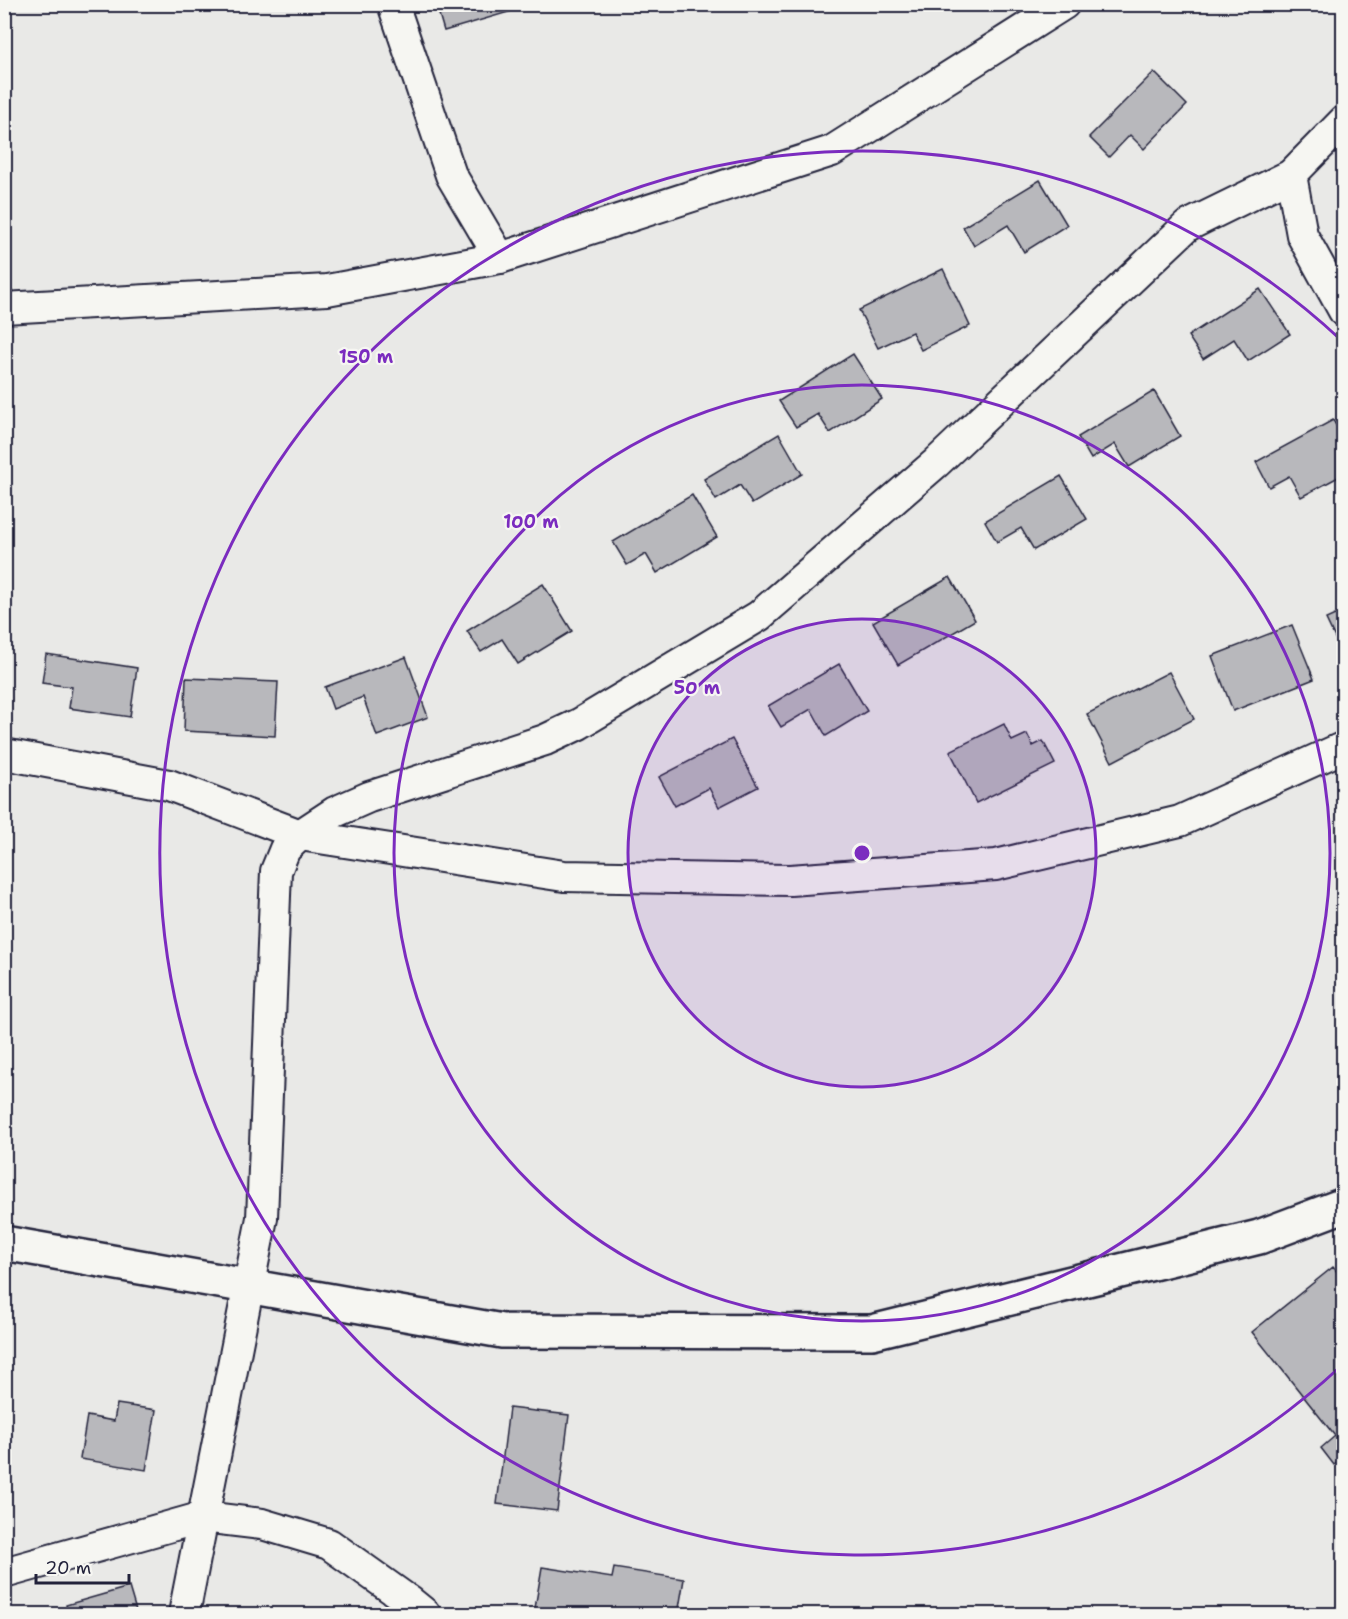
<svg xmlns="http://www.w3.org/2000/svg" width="1348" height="1619" font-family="'Shantell Sans',sans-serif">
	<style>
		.building { fill: #b8b8bc; stroke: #22223b; stroke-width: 1.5 }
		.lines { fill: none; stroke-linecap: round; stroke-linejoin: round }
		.minor-casing { stroke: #22223b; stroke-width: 34 }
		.tertiary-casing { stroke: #22223b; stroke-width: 38 }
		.minor { stroke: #f6f6f2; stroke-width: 30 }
		.tertiary { stroke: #f6f6f2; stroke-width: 33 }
		.ring { fill: none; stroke: #7b2cbf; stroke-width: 3 }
		.centre { fill: #7b2cbf; stroke: #f6f6f2; stroke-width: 3 }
		.ring-label { font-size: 18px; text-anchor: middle; font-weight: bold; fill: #7b2cbf; stroke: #f6f6f2; stroke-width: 4.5; stroke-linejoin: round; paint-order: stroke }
	</style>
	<rect width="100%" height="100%" fill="#e9e9e7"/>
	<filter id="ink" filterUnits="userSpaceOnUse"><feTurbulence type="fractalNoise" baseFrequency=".0167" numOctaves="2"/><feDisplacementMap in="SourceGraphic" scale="12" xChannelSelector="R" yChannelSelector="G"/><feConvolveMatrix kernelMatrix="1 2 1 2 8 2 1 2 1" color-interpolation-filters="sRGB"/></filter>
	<g filter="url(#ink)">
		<g class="building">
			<polygon points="436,4 536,4 444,31"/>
			<polygon points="1154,72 1187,105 1144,149 1130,135 1109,157 1089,137"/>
			<polygon points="1040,180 1067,225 1024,252 1008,225 974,246 963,227"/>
			<polygon points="943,269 970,326 921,350 912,332 878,348 859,310"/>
			<polygon points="1260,289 1290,334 1248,361 1234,339 1203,359 1188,336"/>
			<polygon points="853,354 882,399 830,433 818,414 796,427 779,401"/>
			<polygon points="1154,391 1180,436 1129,467 1115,444 1091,459 1078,437"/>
			<polygon points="1333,420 1344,439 1344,474 1301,497 1289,476 1269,487 1256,462"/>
			<polygon points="779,434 802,474 752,504 740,485 716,500 704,479"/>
			<polygon points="1061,476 1087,519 1034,550 1021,528 997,542 985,521"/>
			<polygon points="692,495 717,537 657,573 646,554 627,565 613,542"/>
			<polygon points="950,577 975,620 898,665 873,622"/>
			<polygon points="543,584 572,631 518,664 502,639 481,652 467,631"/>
			<polygon points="1344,611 1344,657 1326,619"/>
			<polygon points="1292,625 1314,679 1233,711 1212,656"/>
			<polygon points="46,654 137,668 130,717 69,708 72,687 42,683"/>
			<polygon points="406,657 428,717 377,736 363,697 333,709 325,687"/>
			<polygon points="839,664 867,711 826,736 811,709 781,727 768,706"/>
			<polygon points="1169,672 1194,719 1112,762 1087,714"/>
			<polygon points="186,678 278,682 275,736 184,731"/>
			<polygon points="1004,724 1012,741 1027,734 1033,746 1043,741 1055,764 976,803 950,751"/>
			<polygon points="732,739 758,787 719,807 709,788 675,806 659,777"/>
			<polygon points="1333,1267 1344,1280 1344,1430 1342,1431 1344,1434 1344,1457 1334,1465 1321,1448 1335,1436 1252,1332"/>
			<polygon points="117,1404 156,1410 146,1470 80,1459 87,1416 114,1421"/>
			<polygon points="509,1408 569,1415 557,1511 497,1504"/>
			<polygon points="542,1567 612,1578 614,1568 684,1579 678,1614 534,1614"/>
			<polygon points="129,1587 137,1614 68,1614 66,1605"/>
		</g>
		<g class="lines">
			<defs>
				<g id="minor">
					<polyline points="393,4 451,175 500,258"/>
					<polyline points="1291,175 1302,235 1344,311"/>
					<polyline points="4,308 327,290 500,258 832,151 1064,4"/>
					<polyline points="4,754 169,785 300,835 564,876 790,880 996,865 1180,821 1344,747"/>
					<polyline points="4,1573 203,1517 262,1524 329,1544 409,1601 425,1614"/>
					<polyline points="184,1614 262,1218 276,871 285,849 300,835 335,812 369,797 545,740 579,724 759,616 936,463 1187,226 1291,175 1344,121"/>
				</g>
				<polyline id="tertiary" points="4,1243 502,1331 872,1332 1259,1237 1344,1205"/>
			</defs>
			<use href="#minor" class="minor-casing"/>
			<use href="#tertiary" class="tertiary-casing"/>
			<use href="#minor" class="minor"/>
			<use href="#tertiary" class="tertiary"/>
		</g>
	</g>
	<circle cx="862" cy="853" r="234" fill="#7b2cbf" fill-opacity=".12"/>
	<g class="ring">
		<circle cx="862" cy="853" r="234"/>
		<circle cx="862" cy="853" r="468"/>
		<path d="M1341 1366A702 702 0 1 1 1341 340"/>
	</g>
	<circle cx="862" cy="853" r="9" class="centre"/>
	<g class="ring-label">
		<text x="366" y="363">150 m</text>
		<text x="531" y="528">100 m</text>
		<text x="697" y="694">50 m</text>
	</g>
	<rect width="1348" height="1619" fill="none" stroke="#f6f6f2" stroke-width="24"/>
	<rect x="12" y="12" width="1324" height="1595" fill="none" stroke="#22223b" stroke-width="2" filter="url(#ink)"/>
	<path d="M36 1574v9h93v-9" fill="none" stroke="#22223b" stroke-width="3"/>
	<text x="45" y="1574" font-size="18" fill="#22223b" stroke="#f6f6f2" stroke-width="4.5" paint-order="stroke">20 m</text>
</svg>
